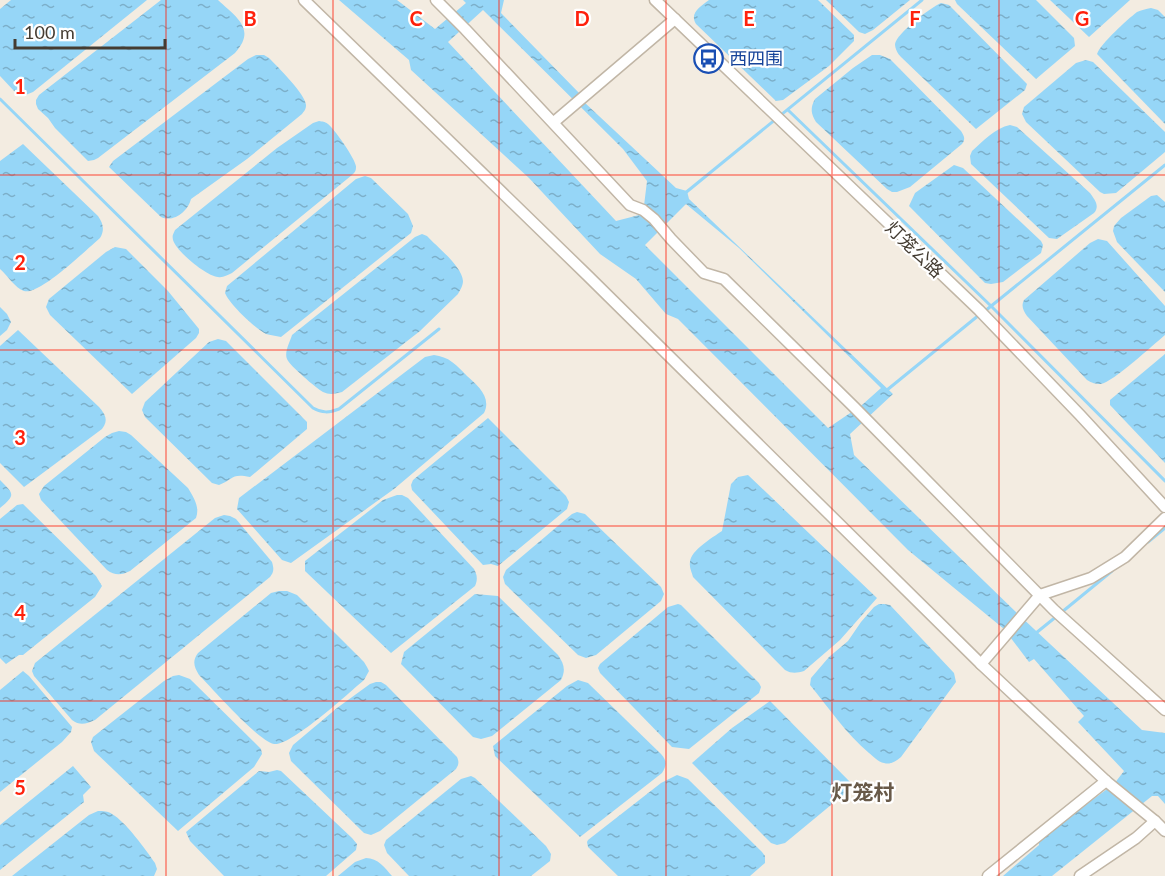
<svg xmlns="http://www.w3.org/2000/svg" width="1165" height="876" font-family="Lato,'Noto Sans SC',sans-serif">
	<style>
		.water { fill: url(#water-ripples); fill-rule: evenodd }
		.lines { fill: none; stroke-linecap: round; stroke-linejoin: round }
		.stream { stroke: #96d6f7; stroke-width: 3 }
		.minor-casing { stroke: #c1b6a6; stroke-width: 13 }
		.minor { stroke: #fff; stroke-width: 10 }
		.grid { fill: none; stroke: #ff210c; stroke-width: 1.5; stroke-opacity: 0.55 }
		.labels { text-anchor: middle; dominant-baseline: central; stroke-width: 4.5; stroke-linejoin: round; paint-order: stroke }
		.transit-label { font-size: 18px; fill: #164399; stroke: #fff; text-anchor: start }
		.street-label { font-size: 18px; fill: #443c32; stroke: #fff }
		.quarter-label { font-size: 21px; font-weight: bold; fill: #685948; stroke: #fff }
		.grid-label { font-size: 20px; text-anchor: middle; font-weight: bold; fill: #ff210c; stroke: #fff; stroke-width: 4.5; stroke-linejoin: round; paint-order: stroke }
	</style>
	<defs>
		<pattern id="water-ripples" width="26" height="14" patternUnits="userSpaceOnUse" patternTransform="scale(1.5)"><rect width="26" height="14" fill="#96d6f7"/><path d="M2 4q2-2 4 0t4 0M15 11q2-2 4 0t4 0" fill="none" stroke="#7cafc9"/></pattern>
	</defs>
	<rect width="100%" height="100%" fill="#f3ece1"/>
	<g class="water">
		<polygon points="11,0 147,0 33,92 23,96 15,92 0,76 0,9"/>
		<path d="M161,0H218C236,17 257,29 235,53L98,158L94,160L88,161L55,128L48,118L38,109L36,104V100L39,95Z"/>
		<path d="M339,0H397L435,29L466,3L463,0H504L501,13L581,95L584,102L676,188L687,191L689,199L893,394L850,434L854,455L1018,614L1142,730L1165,733V804L1158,796H1152L1052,876H1003L1039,845V839L1114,784L1124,771L1078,722L1084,716L1034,659L1029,662L1004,629L908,550L678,319L666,314L636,279L600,254L529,178L411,70L409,60ZM483,10L623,149L647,181L643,214L616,221L448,42ZM686,204L739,248L881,388L862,405L828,428L645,245Z"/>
		<path d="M709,0H818L854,35V41L829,66L783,100L776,101L696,24C689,13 701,6 709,0Z"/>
		<polygon points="826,0 910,0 873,30 865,34 859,32"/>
		<polygon points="955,0 1036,0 1074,38 1075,46 1036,79 957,4"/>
		<polygon points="1050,0 1130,0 1089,37"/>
		<path d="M941,3L949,5L1027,84L1025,90L976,129L901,57C898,54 895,49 895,44C896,34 931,7 941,3Z"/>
		<path d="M1151,8L1158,10L1165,17V124L1097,54C1100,44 1128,19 1137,12C1141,10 1146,9 1151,8Z"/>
		<path d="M256,55H264L269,58C277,66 306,95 306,105C306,110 304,111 302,114L247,159L191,199C188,211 174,223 161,217L109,167L113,161L248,59Z"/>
		<path d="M872,55H880L890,59L961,131C964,136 966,139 962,144L910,187L897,192H892L887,189L816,122C811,114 810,108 815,99L853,68Z"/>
		<polygon points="1086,60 1093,62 1165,132 1165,152 1116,193 1104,194 1100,192 1026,122 1022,114 1024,107 1076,63"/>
		<path d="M319,121C323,122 324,121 328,124C333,127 357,161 356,167C356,171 355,172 352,175L232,273C227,275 223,278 218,277C206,276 176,251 173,240C172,235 173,235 175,230L277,148L313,123Z"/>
		<path d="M1010,125L1017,127L1090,193C1095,200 1100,206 1094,213L1057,239L1049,238L971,164L970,156L972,151C983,141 995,128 1010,125Z"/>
		<path d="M23,144L98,216C103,223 105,230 100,238C87,249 39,296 24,291C15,288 7,275 0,269V161Z"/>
		<polygon points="954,165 963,168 1041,241 1043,245 1041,253 1003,282 991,284 985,283 909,206 915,193"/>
		<path d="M365,176L371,178L408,214L413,226L411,233L281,337C276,336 270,335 266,334C255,328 230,305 225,293L227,286L356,179Z"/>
		<polygon points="1157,195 1165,202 1165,292 1117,242 1113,231 1114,226 1121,218 1151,196"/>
		<path d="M422,234L427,236C437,247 462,266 463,281C463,286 460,290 458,294L420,331L342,392C335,394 329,395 323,392C316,388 289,365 287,359C284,352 290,342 292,335L415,237Z"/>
		<path d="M1098,239L1107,241L1165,306V335C1153,345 1113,382 1101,384C1095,384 1092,383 1087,380L1027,316C1023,310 1021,306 1024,300L1090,243Z"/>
		<polygon points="115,247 126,249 168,291 199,329 199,333 196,338 132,394 50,315 46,307 49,299 106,252"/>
		<polygon points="0,307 7,314 11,322 7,330 0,336"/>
		<path d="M18,330L99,407C105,414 109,420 102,429L24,487L0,463V346Z"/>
		<path d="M218,339L226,341L307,422V429L250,477C231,473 234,479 219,485L212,483L145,417L142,410L145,402L209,342Z"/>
		<polygon points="1165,354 1165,463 1110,405 1110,400"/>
		<path d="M434,355C441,356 447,358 452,362C458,366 462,371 467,376C477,385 492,397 484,413L394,489L291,563L282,560L237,509L239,498L425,357Z"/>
		<polygon points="488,418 566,496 569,502 567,509 498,566 491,564 483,565 412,490 411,485 413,480"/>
		<path d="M119,431L126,432L131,435L188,488C194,498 200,507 196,518L130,571C122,575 115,576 107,570L41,500L39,494L44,486L105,437L112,433Z"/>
		<path d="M748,475L877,598L840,640L804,671C797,673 792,674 785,670L693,577C692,572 689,568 690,562C691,550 712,538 722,531L731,484L738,477Z"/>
		<path d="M0,480C14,494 16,495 0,508Z"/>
		<path d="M397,495H402L408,498L474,569C477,575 478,579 475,586L391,653L305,571V561L383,500Z"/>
		<polygon points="23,504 96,576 102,586 95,597 23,655 19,655 6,664 0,658 0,519 17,505"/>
		<polygon points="577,512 585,514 661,587 664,594 661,601 596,655 586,658 578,655 505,584 503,577 506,570 572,514"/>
		<path d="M224,515L230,516L236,519L272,562C274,569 274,572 270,577L95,720C86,724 80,726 72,720L34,676L32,671L35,663L215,518Z"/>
		<path d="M279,591H287L297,595L364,662L367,667L369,671L364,680C350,692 290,747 274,744C257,740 214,690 199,675C194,667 192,661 198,653L271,593Z"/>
		<path d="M475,594L498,596L558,655C564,664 566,670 561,680L492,736L481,739L473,737L401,664L404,652Z"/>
		<polygon points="678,604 681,605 759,683 761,687 759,693 689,749 672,747 600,673 598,668 600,664 668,607"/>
		<path d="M879,604H884L890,605L954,673L956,682L901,757C896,761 891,765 884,763C878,762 873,756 869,753C846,734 829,708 810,685L811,678L829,657L848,641L861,622L874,607Z"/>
		<polygon points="23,671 29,676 72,727 71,732 62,742 0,792 0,690"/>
		<polygon points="179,675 190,679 261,749 262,754 254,767 178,831 94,751 91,742 93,737 164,681 173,676"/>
		<path d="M578,680L588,683L661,754C667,761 667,765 662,773L580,837L495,756L493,746L567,686Z"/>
		<path d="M376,682H381L386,685L457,757C459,762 459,764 456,769L380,831L371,835L364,833L291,761L289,753L293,745L337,708L370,684Z"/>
		<polygon points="770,701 854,786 785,843 777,845 771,843 692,763 732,728"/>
		<polygon points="73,766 91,787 83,795 84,802 0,870 0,825"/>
		<polygon points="277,770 281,771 352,838 357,844 356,850 326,876 224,876 190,841 186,832 259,771 269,772"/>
		<polygon points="677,775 688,779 762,852 765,856 765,863 750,876 618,876 588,847 587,842 588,840 661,783"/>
		<polygon points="471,776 475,778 546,846 551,854 550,861 531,876 409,876 387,853 384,845 386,840 461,779"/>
		<path d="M98,811C103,811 108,811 112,814C126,822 146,850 155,863L157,869L154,876H12L89,815Z"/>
		<path d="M366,858C378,858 385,868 392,876H338L355,862Z"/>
	</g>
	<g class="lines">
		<g class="stream">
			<path d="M0,99L313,408C322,413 329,413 339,409L439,329"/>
			<polyline points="788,110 991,306 1165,481"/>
			<polyline points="684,194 922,0"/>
			<polyline points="985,311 1165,165"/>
			<polyline points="887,390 979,315"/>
			<polyline points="1148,542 1165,528"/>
			<polyline points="1062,612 1112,571"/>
			<polyline points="1036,633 1057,616"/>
		</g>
		<defs>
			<g id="minor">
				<polyline points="304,0 587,275 981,664 1106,781 1155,821 1165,831"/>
				<polyline points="436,0 465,29 630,205 643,210 654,219 671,239 704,273 724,279 854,407 1054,610 1165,710"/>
				<polyline points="655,0 979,310 1080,415 1165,507"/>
				<polyline points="554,122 675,19"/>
				<polyline points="981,664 1040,595 1091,578 1125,557 1165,518"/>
				<polyline points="988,876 1106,781"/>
				<polyline points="1080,876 1136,838 1155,821"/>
			</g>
		</defs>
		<use href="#minor" class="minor-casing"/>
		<use href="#minor" class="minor"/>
	</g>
	<path class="grid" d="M166,0V876M333,0V876M499,0V876M666,0V876M832,0V876M999,0V876M0,175H1165M0,350H1165M0,526H1165M0,701H1165"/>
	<defs>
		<symbol id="bus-ring" viewBox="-11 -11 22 22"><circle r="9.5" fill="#fff" stroke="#1a4fb4" stroke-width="1.5"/><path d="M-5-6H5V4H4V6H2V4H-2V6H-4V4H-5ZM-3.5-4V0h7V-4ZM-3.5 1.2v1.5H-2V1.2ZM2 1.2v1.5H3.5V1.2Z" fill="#1a4fb4"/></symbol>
	</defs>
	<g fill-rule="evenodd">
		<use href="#bus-ring" x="692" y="42" width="33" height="33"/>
	</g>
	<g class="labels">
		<g class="transit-label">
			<text x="729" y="58">西四围</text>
		</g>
		<g class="street-label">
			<text transform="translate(915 249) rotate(44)">灯笼公路</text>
		</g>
		<g class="quarter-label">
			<text x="863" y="791">灯笼村</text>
		</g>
	</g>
	<g class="grid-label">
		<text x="250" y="26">B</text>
		<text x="416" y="26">C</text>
		<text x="582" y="26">D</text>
		<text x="749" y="26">E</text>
		<text x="915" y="26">F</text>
		<text x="1082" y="26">G</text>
		<text x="20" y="94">1</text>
		<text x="20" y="270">2</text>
		<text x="20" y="445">3</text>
		<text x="20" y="620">4</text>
		<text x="20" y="795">5</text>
	</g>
	<path d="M15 39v9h150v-9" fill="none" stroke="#443c32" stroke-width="3"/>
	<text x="24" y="39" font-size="18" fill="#443c32" stroke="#ffffff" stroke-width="4.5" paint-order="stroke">100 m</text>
</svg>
